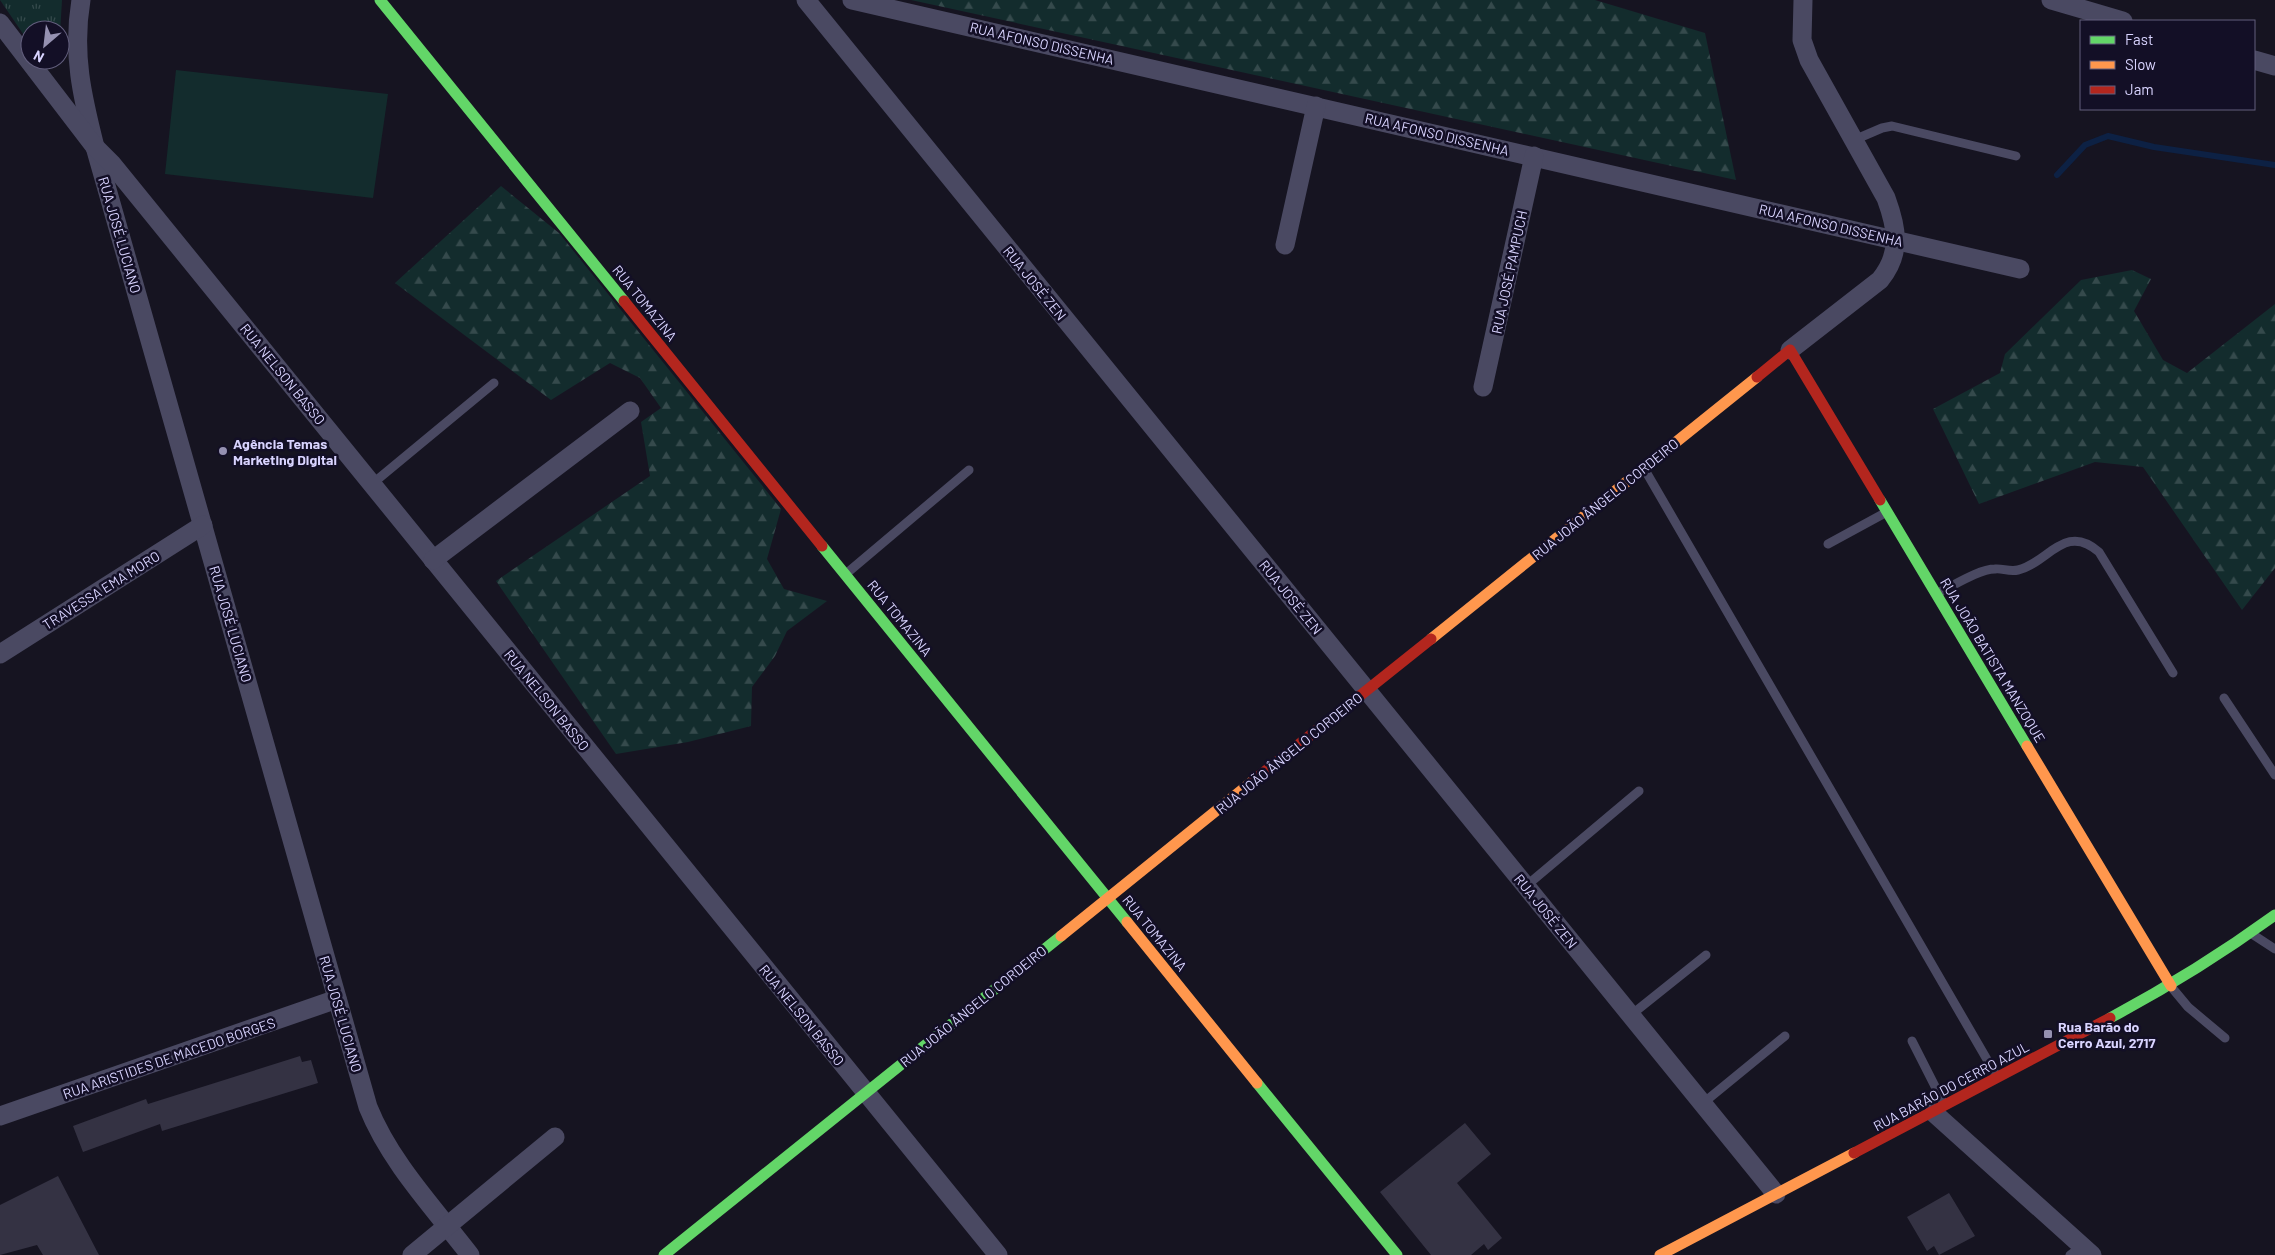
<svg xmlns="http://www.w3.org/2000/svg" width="2275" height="1255" font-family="Barlow,sans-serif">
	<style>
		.grass { fill: url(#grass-tufts) }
		.forest { fill: url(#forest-firs) }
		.garden { fill: #132c2d }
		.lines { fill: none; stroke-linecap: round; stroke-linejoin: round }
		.stream { stroke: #0d2144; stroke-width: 6 }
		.building { fill: #343243 }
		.lane { stroke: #4a4962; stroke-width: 9 }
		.street { stroke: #4a4962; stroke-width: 19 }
		.fast { stroke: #63d668; stroke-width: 11 }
		.slow { stroke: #ff974d; stroke-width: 11 }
		.jam { stroke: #b3261e; stroke-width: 11 }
		.poi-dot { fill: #9591b1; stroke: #130f26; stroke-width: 2 }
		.labels { text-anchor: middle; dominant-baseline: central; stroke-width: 5; stroke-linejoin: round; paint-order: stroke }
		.street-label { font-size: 14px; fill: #d9d4ff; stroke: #130f26 }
		.poi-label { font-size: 14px; font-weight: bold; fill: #d9d4ff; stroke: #130f26; text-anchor: start }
	</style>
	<defs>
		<pattern id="grass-tufts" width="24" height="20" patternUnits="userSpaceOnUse" patternTransform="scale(1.25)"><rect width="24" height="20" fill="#132c2d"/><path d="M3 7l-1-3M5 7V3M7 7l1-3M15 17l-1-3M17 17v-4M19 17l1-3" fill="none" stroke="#354a4c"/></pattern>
		<pattern id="forest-firs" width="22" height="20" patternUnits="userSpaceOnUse" patternTransform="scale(1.25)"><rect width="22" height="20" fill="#132c2d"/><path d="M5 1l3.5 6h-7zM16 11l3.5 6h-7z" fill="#354a4c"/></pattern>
	</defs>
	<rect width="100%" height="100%" fill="#161421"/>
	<polygon class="grass" points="0,0 62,0 60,33 60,30 30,30 30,44"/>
	<g class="forest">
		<polygon points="911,0 1595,0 1705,33 1736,180"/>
		<polygon points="501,186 559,233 781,509 767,559 784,589 827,601 787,631 775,656 752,687 751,726 688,742 616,754 496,581 650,476 641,422 661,408 640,378 610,363 551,400 395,283"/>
		<polygon points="2132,270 2151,279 2134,311 2163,360 2187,373 2275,304 2275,568 2242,610 2143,467 2095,462 1979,504 1933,409 2000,373 2005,354 2081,280"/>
	</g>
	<polygon class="garden" points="176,70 388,94 373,198 165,174"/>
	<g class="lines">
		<polyline class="stream" points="2057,175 2085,145 2108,136 2154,147 2275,165"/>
	</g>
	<g class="building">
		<polygon points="300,1056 302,1062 311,1060 318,1083 162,1131 160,1124 83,1152 73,1126 146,1099 148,1104"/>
		<polygon points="1465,1123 1491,1154 1457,1183 1502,1238 1488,1250 1484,1244 1471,1255 1431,1255 1380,1192"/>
		<polygon points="58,1176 99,1255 43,1255 37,1245 0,1255 0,1205"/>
		<polygon points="1949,1193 1975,1236 1939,1255 1934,1246 1927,1251 1907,1217"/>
	</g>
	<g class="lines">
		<g class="lane">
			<polyline points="1854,140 1882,128 1892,126 2016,156"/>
			<polyline points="1645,470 1996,1075"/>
			<polyline points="372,484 494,383"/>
			<polyline points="1828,544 1885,513"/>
			<polyline points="847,573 969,470"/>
			<path d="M1938,593C1953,586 1979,569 1995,569C2002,568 2009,572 2018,570C2048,563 2065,522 2099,552L2173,673"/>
			<polyline points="2224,698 2275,775"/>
			<polyline points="1526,886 1639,791"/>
			<polyline points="2252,934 2275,949"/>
			<polyline points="2173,989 2188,1007 2225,1038"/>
			<polyline points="1631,1015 1706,955"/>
			<polyline points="1912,1041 1944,1104"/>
			<polyline points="1702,1104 1785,1036"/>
			<polyline points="2070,1255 2082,1246"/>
		</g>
		<g class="street">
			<path d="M81,0C72,53 82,96 95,147L368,1107C390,1162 434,1208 470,1255"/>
			<polyline points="806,0 1776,1194"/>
			<polyline points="852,0 2020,269"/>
			<polyline points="2051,0 2123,21"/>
			<polyline points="0,23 95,147 112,164 998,1255"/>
			<polyline points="2254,60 2275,66"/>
			<polyline points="1285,245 1316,106"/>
			<path d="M1790,350L1880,280C1902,253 1897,228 1886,198L1809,60L1802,40L1803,0"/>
			<polyline points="1483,387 1534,156"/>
			<polyline points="433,560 630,411"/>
			<polyline points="0,654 203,525"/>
			<polyline points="1934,1113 2092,1255"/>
			<polyline points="0,1116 337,999"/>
			<polyline points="412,1255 555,1137"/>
		</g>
		<g class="fast">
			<polyline points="380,0 624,301"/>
			<polyline points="1880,500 2027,746"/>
			<polyline points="822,546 1127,922"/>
			<path d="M2110,1018C2170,986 2220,955 2275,915"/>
			<polyline points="1257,1083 1397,1255"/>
			<polyline points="664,1255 1061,936"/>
		</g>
		<g class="slow">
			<polyline points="1431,639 1757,377"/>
			<polyline points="2027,746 2171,986"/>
			<polyline points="1127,922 1257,1083"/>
			<polyline points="1061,936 1253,781"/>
			<polyline points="1660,1255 1854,1153"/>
		</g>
		<g class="jam">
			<polyline points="624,301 822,546"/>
			<polyline points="1757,377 1790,350 1880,500"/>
			<polyline points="1253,781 1431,639"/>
			<polyline points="1854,1153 2110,1018"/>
		</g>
	</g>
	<g class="poi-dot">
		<circle cx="223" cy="451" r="5"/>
		<rect x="2043" y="1029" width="10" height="10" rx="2.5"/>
	</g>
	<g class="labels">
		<g class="street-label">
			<text transform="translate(1042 43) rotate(13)">RUA AFONSO DISSENHA</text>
			<text transform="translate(1437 134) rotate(13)">RUA AFONSO DISSENHA</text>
			<text transform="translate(1831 225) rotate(13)">RUA AFONSO DISSENHA</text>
			<text transform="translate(120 235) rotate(74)">RUA JOSÉ LUCIANO</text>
			<text transform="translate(1509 272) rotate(-78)">RUA JOSÉ PAMPUCH</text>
			<text transform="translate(1035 283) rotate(51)">RUA JOSÉ ZEN</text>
			<text transform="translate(645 303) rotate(51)">RUA TOMAZINA</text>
			<text transform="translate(283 374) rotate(51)">RUA NELSON BASSO</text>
			<text transform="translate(1605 499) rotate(-39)">RUA JOÃO ÂNGELO CORDEIRO</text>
			<text transform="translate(101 590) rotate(-32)">TRAVESSA EMA MORO</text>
			<text transform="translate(1291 597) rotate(51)">RUA JOSÉ ZEN</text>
			<text transform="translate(900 618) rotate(51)">RUA TOMAZINA</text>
			<text transform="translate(231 624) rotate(74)">RUA JOSÉ LUCIANO</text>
			<text transform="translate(1993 660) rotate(59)">RUA JOÃO BATISTA MANZOQUE</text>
			<text transform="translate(547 700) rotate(51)">RUA NELSON BASSO</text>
			<text transform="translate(1289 753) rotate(-39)">RUA JOÃO ÂNGELO CORDEIRO</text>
			<text transform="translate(1546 911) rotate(51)">RUA JOSÉ ZEN</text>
			<text transform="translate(1155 933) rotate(51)">RUA TOMAZINA</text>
			<text transform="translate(973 1006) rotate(-39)">RUA JOÃO ÂNGELO CORDEIRO</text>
			<text transform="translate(341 1014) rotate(74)">RUA JOSÉ LUCIANO</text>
			<text transform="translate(802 1015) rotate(51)">RUA NELSON BASSO</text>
			<text transform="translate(169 1058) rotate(-19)">RUA ARISTIDES DE MACEDO BORGES</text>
			<text transform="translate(1951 1086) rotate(-28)">RUA BARÃO DO CERRO AZUL</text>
		</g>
		<g class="poi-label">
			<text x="233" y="443">Agência Temas<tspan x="233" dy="16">Marketing Digital</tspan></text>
			<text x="2058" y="1026">Rua Barão do<tspan x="2058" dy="16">Cerro Azul, 2717</tspan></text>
		</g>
	</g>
	<rect x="2080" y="20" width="175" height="90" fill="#130f26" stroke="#625e7d"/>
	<rect x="2090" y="36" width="25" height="8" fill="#63d668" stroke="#625e7d"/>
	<text x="2125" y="45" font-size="15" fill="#d9d4ff">Fast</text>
	<rect x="2090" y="61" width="25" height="8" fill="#ff974d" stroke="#625e7d"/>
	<text x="2125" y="70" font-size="15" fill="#d9d4ff">Slow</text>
	<rect x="2090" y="86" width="25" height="8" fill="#b3261e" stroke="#625e7d"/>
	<text x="2125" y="95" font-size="15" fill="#d9d4ff">Jam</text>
	<g transform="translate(45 45) rotate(208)"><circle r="24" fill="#130f26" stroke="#625e7d"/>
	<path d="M0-4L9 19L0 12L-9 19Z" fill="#9591b1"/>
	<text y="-8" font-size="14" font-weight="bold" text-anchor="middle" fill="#d9d4ff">N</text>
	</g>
</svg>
